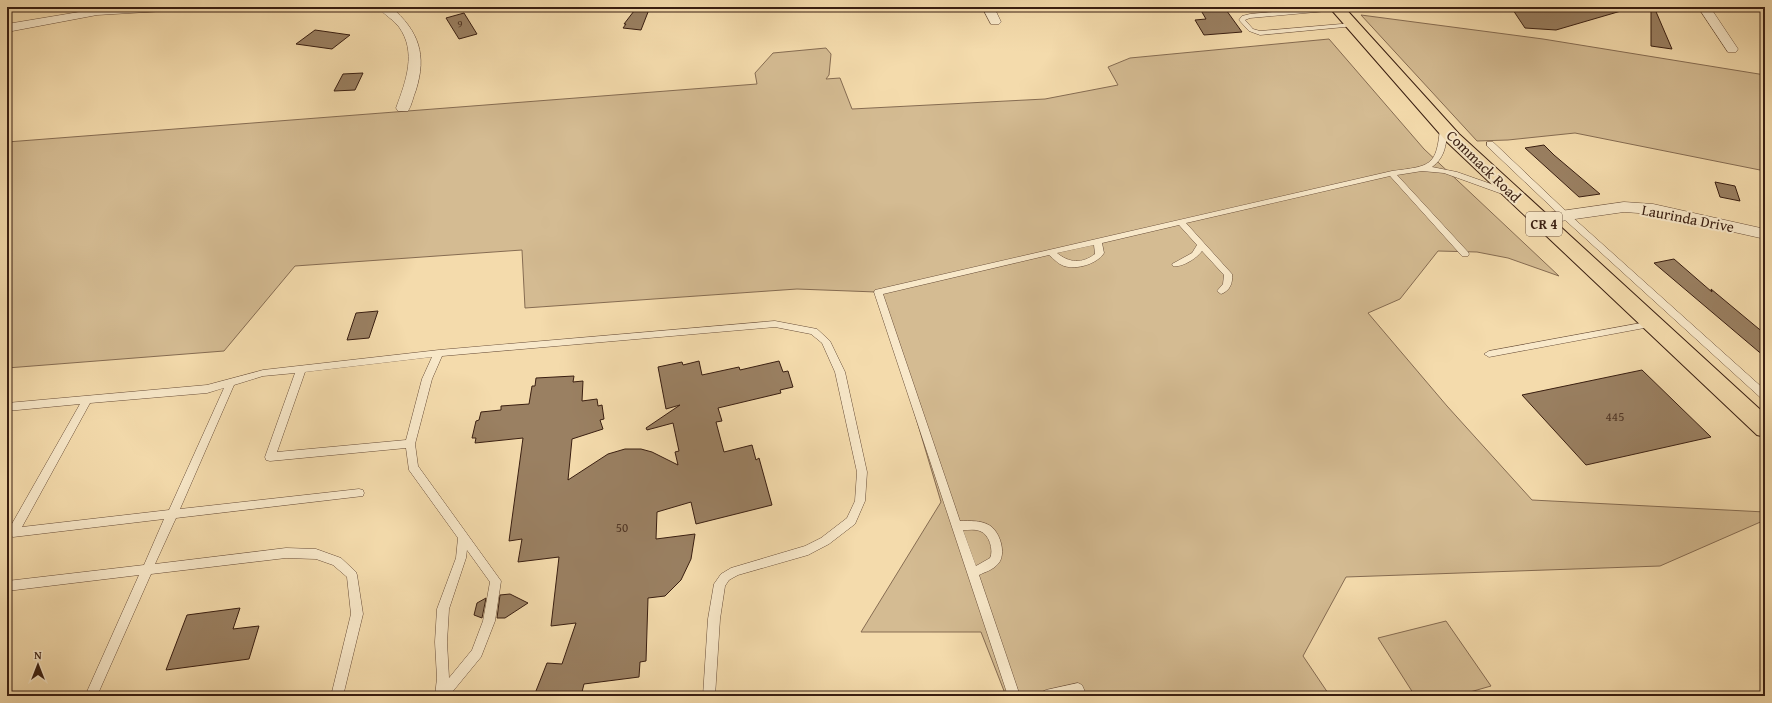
<svg xmlns="http://www.w3.org/2000/svg" width="1772" height="703" font-family="'Gentium Book Plus',serif">
	<style>
		.green { fill: #d4bb92; stroke: #866c52 }
		.building { fill: #9a8062; stroke: #391e11 }
		.lines { fill: none; stroke-linecap: round; stroke-linejoin: round }
		.service-casing { stroke: #684d38; stroke-width: 1 }
		.minor-casing { stroke: #684d38; stroke-width: 1 }
		.primary-casing { stroke: #391e11; stroke-width: 2 }
		.service { fill: #f8e8c9; fill-rule: evenodd }
		.minor { fill: #f8e8c9; fill-rule: evenodd }
		.primary { fill: #f4dbac; fill-rule: evenodd }
		.labels { text-anchor: middle; dominant-baseline: central; stroke-width: 4; stroke-linejoin: round; paint-order: stroke }
		.far-number-label { font-size: 11px; fill: #513625 }
		.number-label { font-size: 13px; fill: #513625 }
		.shield { fill: #f8e8c9; stroke: #725b48; stroke-width: 1 }
		.shield-label { font-size: 14px; font-weight: bold; fill: #391e11 }
		.street-label { font-size: 15px; fill: #391e11; stroke: #f8e8c9 }
	</style>
	<rect width="100%" height="100%" fill="#f4dbac"/>
	<filter id="stains"><feTurbulence type="fractalNoise" baseFrequency=".005" numOctaves="4"/><feColorMatrix values="0 0 0 0 .2 0 0 0 0 .09 0 0 0 0 .02 0 0 0 .5 -.17"/></filter>
	<radialGradient id="worn" r=".72"><stop offset=".6" stop-color="#630" stop-opacity="0"/><stop offset="1" stop-color="#630" stop-opacity=".3"/></radialGradient>
	<g class="green">
		<polygon points="1361,15 1543,39 1765,75 1765,171 1575,133 1508,140 1477,141"/>
		<polygon points="1329,39 1424,149 1559,276 1508,258 1477,252 1438,251 1400,299 1368,313 1447,406 1532,500 1765,512 1765,520 1660,566 1346,577 1303,656 1330,696 1006,696 981,632 861,632 941,502 899,361 876,292 797,289 525,308 522,250 295,266 224,351 7,368 7,142 757,84 755,73 773,53 826,48 831,54 829,75 826,79 840,78 852,109 1045,99 1118,85 1108,67 1130,58"/>
		<polygon points="1446,621 1491,686 1456,696 1415,696 1378,638"/>
	</g>
	<g class="building">
		<polygon points="639,7 650,7 641,30 623,28 626,24 624,24 634,11 636,11"/>
		<polygon points="1199,7 1224,7 1242,32 1204,35 1195,20 1206,19"/>
		<polygon points="1511,7 1620,7 1621,11 1556,30 1525,28"/>
		<polygon points="1651,7 1654,7 1672,49 1651,46"/>
		<polygon points="464,13 477,34 459,39 446,18"/>
		<polygon points="315,30 350,35 332,49 296,44"/>
		<polygon points="363,73 355,90 334,91 343,74"/>
		<polygon points="1544,145 1554,155 1600,194 1579,197 1525,148"/>
		<polygon points="1715,182 1735,186 1740,201 1720,197"/>
		<polygon points="1674,259 1712,292 1711,289 1765,334 1765,357 1654,263"/>
		<polygon points="378,311 369,338 347,340 356,313"/>
		<polygon points="699,361 702,375 739,367 740,370 779,361 783,372 788,371 793,387 780,390 781,393 718,408 722,421 716,422 724,452 752,445 756,460 759,458 772,505 696,524 691,502 657,512 656,539 695,534 691,559 681,580 665,596 648,598 646,661 640,662 639,677 584,684 581,696 534,696 547,663 562,664 576,623 551,626 559,557 518,562 522,539 509,541 523,438 475,443 476,438 472,438 476,421 479,420 481,412 501,410 501,406 529,404 532,386 535,386 536,378 574,376 573,382 583,381 582,401 597,399 598,406 602,405 604,419 600,420 603,429 572,439 568,480 608,454 625,449 641,449 652,452 678,465 675,452 679,451 673,423 647,430 646,428 680,405 666,409 658,367 682,362 683,365"/>
		<polygon points="1642,370 1711,437 1586,465 1522,395"/>
		<polygon points="510,594 528,603 505,618 497,618 500,595"/>
		<polygon points="486,598 482,618 474,615 477,603"/>
		<polygon points="240,608 233,629 259,626 249,659 166,670 187,615"/>
	</g>
	<g class="lines">
		<defs>
			<g id="service">
				<polygon points="1329,7 1341,8 1338,10 1250,18 1245,20 1253,29 1260,31 1353,23 1356,25 1355,26 1260,35 1249,31 1239,20 1242,16 1250,14"/>
				<path d="M1444,125L1448,127C1446,143 1446,157 1432,167L1457,172L1511,191V195H1505L1444,173L1422,171L1397,175L1468,252L1469,254L1468,256H1462L1390,176L1186,223L1232,274C1233,283 1230,291 1221,294L1217,291L1223,284L1224,275L1202,251C1197,258 1182,268 1173,266L1172,264L1192,253L1197,245L1179,225L1102,243L1104,253C1097,264 1077,270 1064,266C1058,264 1054,259 1049,255L883,294L960,521C970,521 980,520 989,525C1000,531 1007,554 998,564C993,570 985,572 979,575L1020,696H1008L874,292L875,290L1392,171C1430,166 1437,167 1440,127ZM1094,245L1095,254C1082,264 1069,263 1057,253ZM963,530C969,530 975,529 980,531C989,534 994,550 990,558L976,566Z"/>
				<polygon points="1487,142 1493,142 1570,215 1765,390 1765,400 1762,399 1564,219 1487,146"/>
				<path d="M775,321L817,329L830,341L845,372L867,472L865,501L855,524L829,544L808,555L738,575L729,580L725,586L720,619L715,696H703L708,619L714,584L721,574L731,568L805,546L821,538L847,518L855,501L857,472L835,372L822,343L811,334L775,327L442,356L432,379L415,444L418,466L501,581L495,621L481,657L449,696H435L437,678L435,642L437,609L456,558L458,538L409,470L406,448L270,461L266,460L265,457L295,373L263,376L234,385L180,509L359,489L363,490L364,493L363,496L176,518L155,564L286,548L316,549L341,558L356,572L357,575L363,614L343,696H331L351,614L347,577L333,565L316,559L286,558L151,574L97,696H85L139,575L7,591V581L144,565L164,519L13,537L9,535L8,532L9,529L80,404L7,411V403L207,385L263,370L439,350ZM432,357L422,379L406,440L277,452L305,372ZM224,388L169,510L22,527L90,403L207,393ZM467,550L490,582L483,621L472,650L449,678L447,642L449,609L466,558Z"/>
				<polygon points="1652,321 1655,322 1656,324 1655,326 1489,357 1484,354 1489,351"/>
				<polygon points="1078,683 1082,685 1087,696 1040,696 1042,692 1046,690"/>
			</g>
			<g id="minor">
				<polygon points="124,7 187,7 181,10 97,15 7,32 7,24 97,9"/>
				<path d="M257,7H338C333,13 262,13 257,7Z"/>
				<path d="M378,7H391C419,31 427,55 416,90C413,97 412,105 408,111H398L396,108C406,81 417,52 399,27C393,19 384,15 378,7Z"/>
				<polygon points="982,7 994,7 1001,22 999,24 991,24"/>
				<polygon points="1698,7 1710,7 1738,49 1736,52 1728,52"/>
				<polygon points="1624,202 1653,204 1765,229 1765,239 1653,214 1624,212 1540,224 1535,222 1533,219 1535,216 1540,214"/>
			</g>
			<polygon id="primary" points="1329,7 1344,7 1459,134 1765,414 1765,437 1757,435 1447,142"/>
		</defs>
		<use href="#service" class="service-casing"/>
		<use href="#minor" class="minor-casing"/>
		<use href="#primary" class="primary-casing"/>
		<use href="#service" class="service"/>
		<use href="#minor" class="minor"/>
		<use href="#primary" class="primary"/>
	</g>
	<g class="labels">
		<g class="far-number-label">
			<text x="460" y="24">9</text>
		</g>
		<g class="number-label">
			<text x="1615" y="416">445</text>
			<text x="622" y="527">50</text>
		</g>
		<rect class="shield" x="1526" y="212" width="36" height="24" rx="3"/>
		<g class="shield-label">
			<text x="1544" y="224">CR 4</text>
		</g>
		<g class="street-label">
			<text transform="translate(1484 166) rotate(44)">Commack Road</text>
			<text transform="translate(1688 218) rotate(11)">Laurinda Drive</text>
		</g>
	</g>
	<rect width="1772" height="703" fill="none" stroke="#f4dbac" stroke-width="24"/>
	<rect x="8" y="8" width="1756" height="687" fill="none" stroke="#391e11" stroke-width="2"/>
	<rect x="12" y="12" width="1748" height="679" fill="none" stroke="#391e11"/>
	<g transform="translate(38 665)" stroke="#f8e8c9" stroke-width="3" paint-order="stroke">
	<path d="M0-3L7 15L0 10L-7 15Z" fill="#391e11"/>
	<text y="-6" font-size="11" font-weight="bold" text-anchor="middle" fill="#391e11">N</text>
	</g>
	<rect width="100%" height="100%" filter="url(#stains)"/>
	<rect width="100%" height="100%" fill="url(#worn)"/>
</svg>
